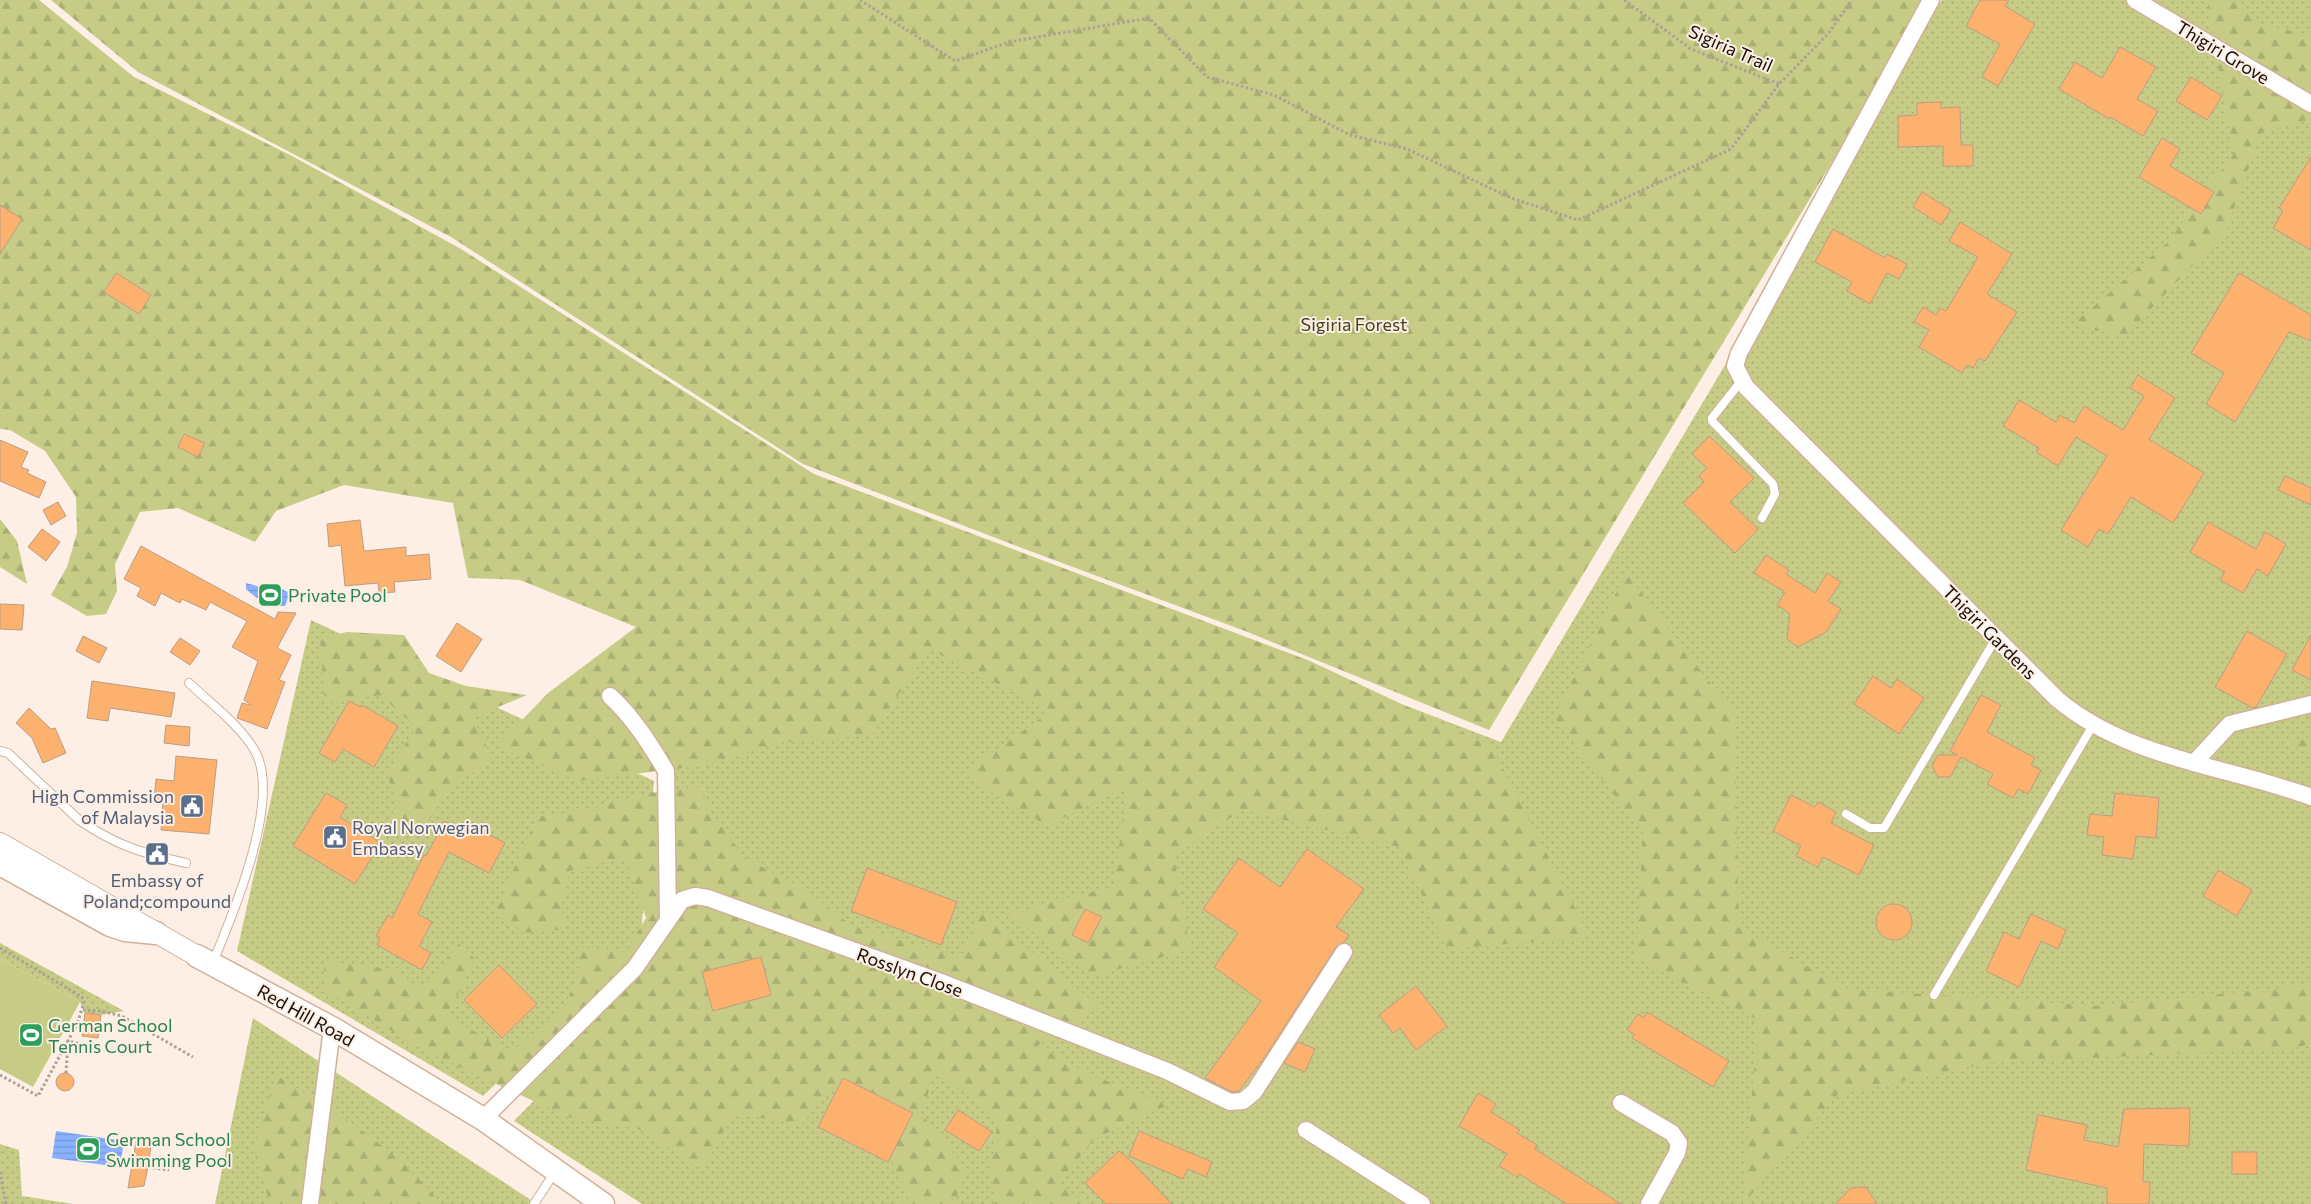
<svg xmlns="http://www.w3.org/2000/svg" width="2311" height="1204" font-family="Commissioner,sans-serif">
	<style>
		.grass { fill: url(#grass-dots) }
		.forest { fill: url(#forest-firs) }
		.park { fill: #c6cc86 }
		.water { fill: url(#water-rules) }
		.building { fill: #fdb16f; stroke: #bb9d84 }
		.lines { fill: none; stroke-linecap: round; stroke-linejoin: round }
		.service-casing { stroke: #d0b198; stroke-width: 10 }
		.minor-casing { stroke: #d0b198; stroke-width: 19 }
		.tertiary-casing { stroke: #d0b198; stroke-width: 22 }
		.secondary-casing { stroke: #d0b198; stroke-width: 25 }
		.path { stroke: #ada096; stroke-width: 3; stroke-dasharray: 2.5 2.5; stroke-linecap: butt }
		.service { stroke: #fff; stroke-width: 8 }
		.minor { stroke: #fff; stroke-width: 16 }
		.tertiary { stroke: #fff; stroke-width: 20 }
		.secondary { stroke: #fff; stroke-width: 22 }
		.labels { text-anchor: middle; dominant-baseline: central; stroke-width: 4; stroke-linejoin: round; paint-order: stroke }
		.street-label { font-size: 18px; fill: #180d05; stroke: #fdefe5 }
		.park-label { font-size: 18px; fill: #41441b; stroke: #fdefe5 }
		.leisure-label { font-size: 18px; fill: #27864d; stroke: #fdefe5; text-anchor: start }
		.service-label { font-size: 18px; fill: #4e5e75; stroke: #fdefe5; text-anchor: end }
	</style>
	<defs>
		<pattern id="grass-dots" width="8" height="8" patternUnits="userSpaceOnUse" patternTransform="scale(1.25)"><rect width="8" height="8" fill="#c6cc86"/><path d="M2 2h.1M6 6h.1" fill="none" stroke="#a9ae72" stroke-width="1.8" stroke-linecap="round"/></pattern>
		<pattern id="forest-firs" width="22" height="20" patternUnits="userSpaceOnUse" patternTransform="scale(1.25)"><rect width="22" height="20" fill="#c6cc86"/><path d="M5 1l3.5 6h-7zM16 11l3.5 6h-7z" fill="#a9ae72"/></pattern>
		<pattern id="water-rules" width="6" height="5" patternUnits="userSpaceOnUse" patternTransform="scale(1.25)"><rect width="6" height="5" fill="#88b1ff"/><path d="M0 2.5h6" fill="none" stroke="#7597d9"/></pattern>
	</defs>
	<rect width="100%" height="100%" fill="#fdefe5"/>
	<g class="grass">
		<polygon points="1942,0 2311,0 2311,1204 642,1204 514,1121 666,966 670,726 831,487 1501,742"/>
		<polygon points="311,620 654,781 640,946 483,1096 237,951"/>
		<polygon points="0,943 124,1011 101,1015 85,1013 80,1002 0,959"/>
		<polygon points="253,1018 537,1204 215,1204"/>
		<polygon points="0,1144 19,1150 22,1196 73,1204 0,1204"/>
	</g>
	<g class="forest">
		<polygon points="0,0 39,0 134,77 292,156 461,249 814,474 1310,661 1491,746 1590,937 1448,949 1399,847 1242,810 1174,856 1190,949 1091,977 1009,913 1114,886 1127,786 1047,826 962,774 1051,711 929,649 871,736 783,742 707,765 577,781 497,746 548,693 636,627 520,580 468,578 453,503 344,485 276,511 255,542 178,508 140,512 115,564 117,591 106,614 87,616 51,595 67,567 77,533 76,497 45,451 10,430 0,429"/>
		<polygon points="51,0 1930,0 1489,730 1245,631 1019,547 803,464 451,237 138,72"/>
		<polygon points="2207,0 2240,0 2259,24 2311,35 2311,119 2261,133 2226,231 2124,337 2072,325 2167,243 2233,155"/>
		<polygon points="0,519 17,541 27,584 0,567"/>
		<polygon points="1626,573 1734,714 1739,928 1849,989 2100,1006 2311,985 2311,1043 2296,1048 1988,1063 1837,1095 1743,1204 1758,1020 1636,958 1643,832 1554,717"/>
		<polygon points="347,632 404,635 429,673 466,686 527,695 472,718 493,760 448,788 425,828 387,832 396,803 387,773 416,727 380,695 325,704 320,639"/>
		<polygon points="2311,737 2311,749 2283,745"/>
		<polygon points="701,787 712,814 745,858 809,892 852,926 962,958 980,910 1100,1007 1037,1046 1089,1074 1168,1105 1094,1139 1059,1183 1087,1204 995,1204 990,1172 998,1119 936,1071 921,1113 967,1170 954,1204 898,1204 909,1200 889,1155 890,1101 831,1089 801,1125 733,1113 703,1170 638,1129 568,1117 421,1049 325,990 324,961 394,970 422,990 459,944 475,959 447,1017 511,1051 563,1010 579,973 578,947 627,950 646,918 624,857 569,871 562,903 564,929 523,933 496,909 537,817 595,808 641,794"/>
		<polygon points="276,1075 353,1124 401,1160 442,1204 270,1204 254,1150"/>
	</g>
	<polygon class="park" points="0,959 80,1002 33,1087 0,1069"/>
	<g class="water">
		<path d="M246,583L264,588L273,585L290,593L285,606C268,607 258,600 246,589Z"/>
		<polygon points="56,1131 124,1141 120,1167 52,1158"/>
	</g>
	<g class="building">
		<polygon points="1980,0 2009,0 2005,6 2035,24 1998,86 1982,77 2000,44 1966,26"/>
		<polygon points="2120,47 2156,67 2137,99 2158,111 2143,136 2110,117 2109,119 2059,89 2075,62 2102,78"/>
		<polygon points="2191,77 2222,96 2207,120 2176,101"/>
		<polygon points="1941,102 1941,108 1960,107 1961,145 1973,145 1973,166 1943,166 1943,146 1898,147 1898,116 1917,115 1917,103"/>
		<polygon points="2162,138 2180,149 2170,166 2214,192 2201,214 2139,177"/>
		<polygon points="2311,157 2311,250 2273,228 2283,211 2279,208"/>
		<polygon points="1922,192 1951,210 1941,225 1913,207"/>
		<polygon points="0,205 22,219 0,254"/>
		<polygon points="1960,222 2012,254 1987,294 2017,312 1985,361 1979,358 1973,368 1967,365 1962,373 1919,347 1929,330 1914,322 1923,307 1936,315 1940,308 1946,311 1978,257 1949,241"/>
		<polygon points="1833,229 1885,258 1887,254 1907,264 1899,279 1887,273 1870,304 1847,291 1852,282 1815,262"/>
		<polygon points="116,273 151,295 139,314 104,292"/>
		<polygon points="2239,273 2311,315 2311,341 2289,332 2235,422 2206,404 2224,373 2191,353"/>
		<polygon points="2138,375 2175,398 2149,439 2204,473 2173,523 2131,497 2108,534 2099,529 2088,547 2061,530 2107,456 2076,437 2058,466 2036,452 2039,448 2003,426 2019,400 2056,422 2060,415 2074,423 2084,406 2123,430 2144,396 2130,388"/>
		<polygon points="184,434 205,443 198,457 178,447"/>
		<polygon points="1709,436 1754,478 1730,502 1758,529 1735,553 1683,503 1704,482 1699,476 1707,468 1692,454"/>
		<polygon points="0,440 28,452 21,467 29,470 27,473 46,482 39,498 0,481"/>
		<polygon points="2285,476 2311,488 2311,505 2278,490"/>
		<polygon points="58,502 66,516 51,525 43,510"/>
		<polygon points="360,520 364,551 406,547 406,556 429,554 431,579 394,582 395,592 379,593 378,583 345,586 341,545 329,547 327,524"/>
		<polygon points="2208,522 2256,549 2265,532 2286,544 2268,576 2257,569 2243,593 2220,580 2225,572 2190,552"/>
		<polygon points="42,529 60,542 46,561 28,547"/>
		<polygon points="141,546 275,619 278,612 296,613 277,648 291,655 279,680 285,682 267,729 237,718 242,703 251,705 244,700 258,661 232,647 247,621 210,602 206,610 182,599 180,603 161,593 155,606 137,596 141,588 124,579"/>
		<polygon points="1766,555 1789,570 1786,574 1815,593 1827,573 1841,582 1828,601 1841,609 1826,632 1798,647 1787,639 1790,614 1777,605 1785,592 1754,573"/>
		<polygon points="0,604 24,605 22,630 0,629"/>
		<polygon points="457,623 482,639 461,672 436,656"/>
		<polygon points="2247,631 2287,654 2256,707 2253,708 2215,687"/>
		<polygon points="2311,635 2311,680 2292,670"/>
		<polygon points="83,636 107,648 99,663 76,651"/>
		<polygon points="180,638 200,651 190,665 170,652"/>
		<polygon points="1873,676 1891,688 1897,679 1924,698 1899,734 1854,704"/>
		<polygon points="92,681 175,693 171,717 110,708 108,721 87,718"/>
		<polygon points="1981,695 2001,705 1987,732 2035,758 2031,765 2041,770 2028,794 2018,789 2013,798 1987,784 1993,774 1961,757 1950,777 1938,777 1932,766 1938,755 1958,755 1950,751"/>
		<polygon points="349,701 361,707 362,705 398,726 374,767 343,749 335,762 319,753"/>
		<polygon points="29,708 51,729 55,728 66,753 43,763 32,738 16,723"/>
		<polygon points="166,725 190,727 189,746 164,743"/>
		<polygon points="176,756 217,760 209,834 161,830 163,802 154,801 156,779 174,781"/>
		<polygon points="326,793 347,805 340,817 381,843 355,884 293,846"/>
		<polygon points="2115,793 2159,798 2156,838 2136,836 2133,859 2102,855 2104,837 2087,835 2090,814 2112,816"/>
		<polygon points="1791,795 1815,807 1818,802 1836,812 1831,823 1874,845 1859,875 1823,857 1818,867 1796,856 1801,846 1773,831"/>
		<polygon points="445,821 469,834 475,827 505,843 489,873 449,852 418,914 432,922 419,946 431,953 422,970 377,945 380,938 376,936 388,915 392,918 424,855 426,856"/>
		<polygon points="1307,849 1364,889 1336,927 1349,935 1344,942 1336,947 1266,1055 1239,1091 1232,1092 1205,1078 1261,1001 1214,967 1238,933 1203,909 1239,858 1280,887"/>
		<polygon points="867,868 957,902 941,945 851,911"/>
		<polygon points="2218,870 2252,890 2237,916 2203,896"/>
		<circle cx="1894" cy="922" r="18"/>
		<polygon points="1085,909 1102,917 1088,943 1072,935"/>
		<polygon points="2031,914 2066,930 2058,949 2041,941 2019,987 1986,971 2004,932 2019,939"/>
		<polygon points="761,957 771,995 713,1011 702,972"/>
		<polygon points="499,965 537,1004 502,1038 464,1000"/>
		<polygon points="1416,986 1447,1026 1416,1050 1400,1028 1393,1033 1379,1015"/>
		<polygon points="1647,1012 1729,1061 1713,1087 1632,1038 1634,1034 1627,1030 1638,1014 1644,1018"/>
		<polygon points="85,1013 101,1015 98,1038 82,1036"/>
		<polygon points="1298,1042 1315,1049 1305,1072 1284,1063"/>
		<circle cx="65" cy="1082" r="9"/>
		<polygon points="843,1078 913,1113 888,1162 818,1127"/>
		<polygon points="1478,1093 1496,1104 1491,1112 1520,1130 1517,1133 1537,1145 1535,1149 1621,1204 1567,1204 1519,1174 1517,1177 1499,1166 1507,1154 1459,1126"/>
		<polygon points="2190,1108 2189,1146 2144,1144 2143,1182 2150,1182 2149,1204 2107,1204 2107,1188 2026,1170 2038,1115 2087,1125 2084,1140 2118,1147 2124,1109"/>
		<polygon points="958,1110 992,1132 979,1151 945,1130"/>
		<polygon points="1139,1131 1212,1162 1206,1177 1188,1169 1183,1179 1129,1156"/>
		<polygon points="137,1136 152,1139 148,1167 144,1186 128,1188"/>
		<polygon points="1119,1151 1128,1158 1172,1204 1106,1204 1085,1183"/>
		<rect x="2232" y="1152" width="25" height="22"/>
		<polygon points="1866,1187 1877,1204 1835,1204 1851,1188"/>
	</g>
	<g class="lines">
		<defs>
			<g id="service">
				<polyline points="1742,380 1712,418 1712,421 1773,484 1775,494 1762,518"/>
				<path d="M189,683C211,704 240,725 255,751C282,799 233,914 213,962"/>
				<path d="M0,751L8,753L79,820C117,846 142,853 186,863"/>
				<polyline points="1846,814 1870,828 1884,828 1996,638"/>
				<polyline points="1934,995 2093,725"/>
				<polyline points="534,1204 555,1172"/>
			</g>
			<g id="minor">
				<path d="M1931,0L1739,353L1735,366L1746,387L2057,699C2128,759 2227,766 2311,797"/>
				<polyline points="2135,0 2311,104"/>
				<path d="M610,696C633,717 650,744 666,771L668,919"/>
				<polyline points="2194,763 2230,724 2311,704"/>
				<polyline points="1621,1103 1672,1133 1679,1143 1677,1153 1649,1204"/>
				<polyline points="483,1119 635,968 682,900 695,896 708,898 941,982 1167,1071 1230,1102 1243,1101 1254,1092 1344,952"/>
				<polyline points="1306,1130 1422,1204"/>
				<polyline points="310,1204 332,1028"/>
			</g>
			<polyline id="tertiary" points="0,843 197,956"/>
			<g id="secondary">
				<polyline points="0,864 110,925 125,930 156,933"/>
				<polyline points="197,956 332,1028 483,1119 603,1204"/>
			</g>
		</defs>
		<use href="#service" class="service-casing"/>
		<use href="#minor" class="minor-casing"/>
		<use href="#tertiary" class="tertiary-casing"/>
		<use href="#secondary" class="secondary-casing"/>
		<g class="path">
			<polyline points="860,0 955,61 1009,42 1149,18 1207,77 1274,95 1350,135 1407,149 1511,198 1578,220 1731,149 1779,84 1828,34 1852,0"/>
			<polyline points="1624,0 1691,49 1779,84"/>
			<polyline points="0,948 82,997 84,1002 77,1025"/>
			<polyline points="83,1010 101,1011 122,1016 193,1057"/>
			<polyline points="66,1073 68,1041 97,1047"/>
			<polyline points="0,1075 38,1096 76,1026 83,1025"/>
			<polyline points="148,1167 169,1170"/>
			<polyline points="0,1172 6,1204"/>
		</g>
		<use href="#service" class="service"/>
		<use href="#minor" class="minor"/>
		<use href="#tertiary" class="tertiary"/>
		<use href="#secondary" class="secondary"/>
	</g>
	<defs>
		<symbol id="stadium-square" viewBox="-11 -11 22 22"><rect x="-9" y="-9" width="18" height="18" rx="4" fill="#2e9e5b" stroke="#fdefe5"/><path d="M0-5a6.5 5 0 1 0 0 10a6.5 5 0 1 0 0-10ZM-3.5-1.8h7v3.6h-7Z" fill="#fff"/></symbol>
		<symbol id="civic-square" viewBox="-11 -11 22 22"><rect x="-9" y="-9" width="18" height="18" rx="4" fill="#5c6f8a" stroke="#fdefe5"/><path d="M-.6-6.5H3V-4.5H.6V-3L4-1V1h2V6H-6V1h2V-1L-.6-3ZM-1.2 2.5V6h2.4V2.5Z" fill="#fff"/></symbol>
	</defs>
	<g fill-rule="evenodd">
		<use href="#stadium-square" x="256" y="581" width="28" height="28"/>
		<use href="#civic-square" x="178" y="792" width="28" height="28"/>
		<use href="#civic-square" x="321" y="823" width="28" height="28"/>
		<use href="#civic-square" x="143" y="840" width="28" height="28"/>
		<use href="#stadium-square" x="17" y="1021" width="28" height="28"/>
		<use href="#stadium-square" x="74" y="1135" width="28" height="28"/>
	</g>
	<g class="labels">
		<g class="street-label">
			<text transform="translate(1731 48) rotate(24)">Sigiria Trail</text>
			<text transform="translate(2223 52) rotate(31)">Thigiri Grove</text>
			<text transform="translate(1990 632) rotate(45)">Thigiri Gardens</text>
			<text transform="translate(910 972) rotate(20)">Rosslyn Close</text>
			<text transform="translate(306 1015) rotate(29)">Red Hill Road</text>
		</g>
		<g class="park-label">
			<text x="1354" y="324">Sigiria Forest</text>
		</g>
		<g class="leisure-label">
			<text x="288" y="595">Private Pool</text>
			<text x="48" y="1025">German School<tspan x="48" dy="21">Tennis Court</tspan></text>
			<text x="106" y="1139">German School<tspan x="106" dy="21">Swimming Pool</tspan></text>
		</g>
		<g class="service-label">
			<text x="174" y="796">High Commission<tspan x="174" dy="21">of Malaysia</tspan></text>
			<text x="352" y="827" text-anchor="start">Royal Norwegian<tspan x="352" dy="21">Embassy</tspan></text>
			<text x="157" y="880" text-anchor="middle">Embassy of<tspan x="157" dy="21">Poland;compound</tspan></text>
		</g>
	</g>
</svg>
